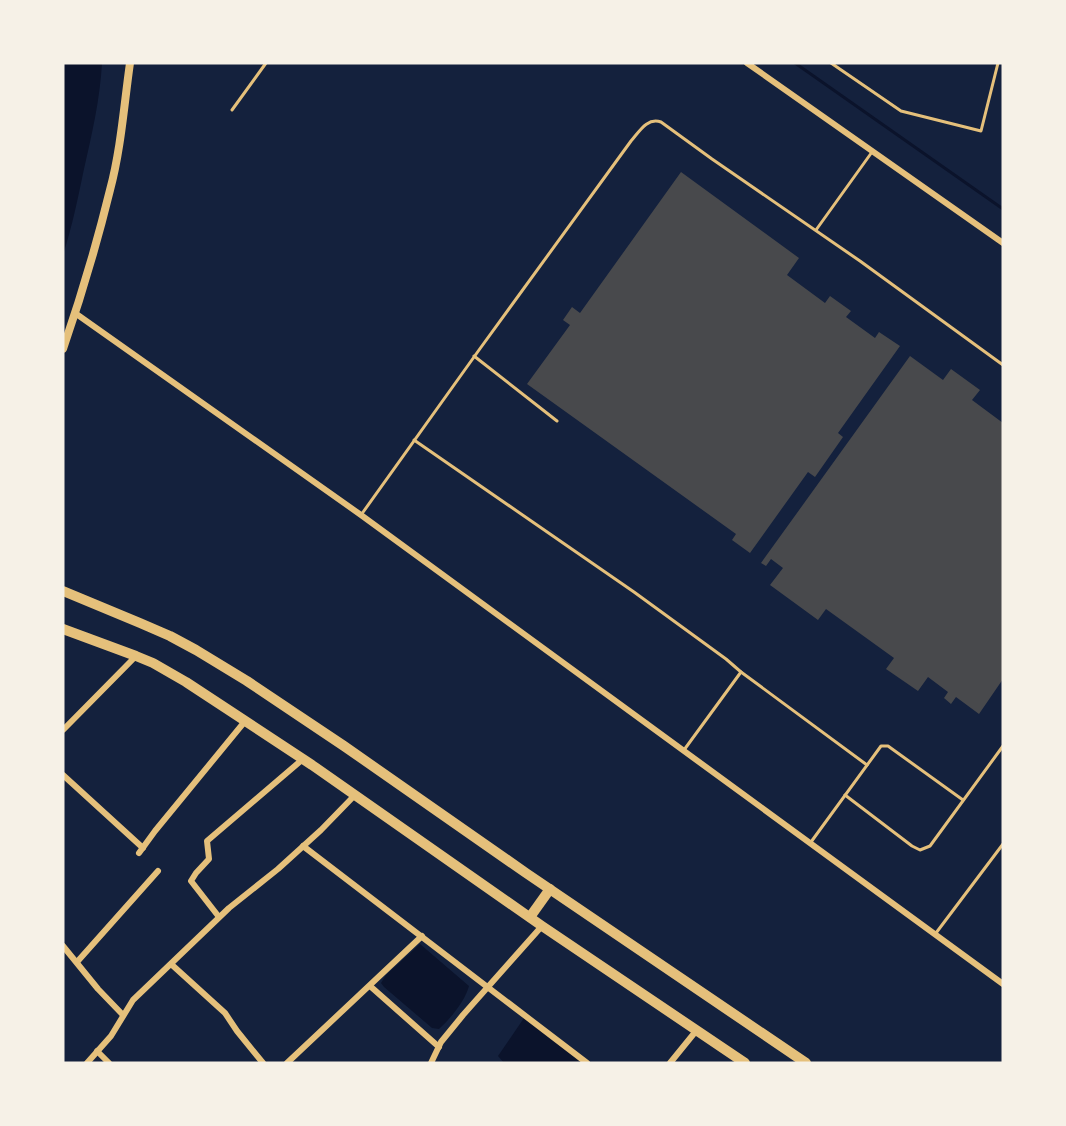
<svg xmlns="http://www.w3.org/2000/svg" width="1066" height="1126" font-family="Overpass,sans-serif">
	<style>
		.water { fill: #0b132b }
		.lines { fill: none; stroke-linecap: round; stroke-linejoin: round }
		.stream { stroke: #0b132b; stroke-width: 3 }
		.building { fill: #48494c }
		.service { stroke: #e5c07b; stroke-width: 3 }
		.minor { stroke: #e5c07b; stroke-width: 6 }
		.tertiary { stroke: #e5c07b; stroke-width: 8 }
		.primary { stroke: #e5c07b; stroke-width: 10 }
	</style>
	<rect width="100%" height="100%" fill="#14213d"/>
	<g class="water">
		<path d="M65,63H102C100,99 92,134 84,169C78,198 72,227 63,255V76Z"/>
		<path d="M420,944L469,986C465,1001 451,1018 439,1029L432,1028L384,987L381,983L386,975Z"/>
		<polygon points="524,1018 587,1063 504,1063 498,1056"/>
	</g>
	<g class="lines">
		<polyline class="stream" points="795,63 1003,209"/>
	</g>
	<g class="building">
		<polygon points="681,172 799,258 787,275 825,303 830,296 851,311 846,317 875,338 879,332 900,346 838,433 843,437 815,477 808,472 750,553 732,540 736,534 527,384 570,325 563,320 572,307 580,313"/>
		<polygon points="910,356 943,380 951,369 980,390 972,400 1003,423 1003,679 979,714 956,697 951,704 944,698 948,692 928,677 918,691 886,669 894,658 826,609 818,620 770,585 783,568 771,559 766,566 761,563"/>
	</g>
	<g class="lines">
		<g class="service">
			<polyline points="831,63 901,111 981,131 998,63"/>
			<polyline points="232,110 266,63"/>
			<polyline points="816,230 872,152"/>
			<polyline points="474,356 557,421"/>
			<polyline points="414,440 634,592 726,659 741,672 684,750"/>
			<path d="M361,515L479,350L631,141C639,132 647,117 661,122L712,159L860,261L1003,365"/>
			<polyline points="741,672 867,765"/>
			<polyline points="845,795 912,846 920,850 930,846 1003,746"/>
			<polyline points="811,842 881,746 888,746 963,800"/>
			<polyline points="936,933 1003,844"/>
		</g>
		<g class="minor">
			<polyline points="747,63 1003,243"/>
			<polyline points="75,313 361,515 1003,984"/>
			<polyline points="63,730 136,656"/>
			<polyline points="63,775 143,848"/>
			<polyline points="303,846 587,1063"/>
			<polyline points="139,853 155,831 246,720"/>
			<polyline points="219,917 191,881 196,873 209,859 207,841 303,759"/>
			<polyline points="63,946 98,989 123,1015"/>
			<polyline points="77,962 158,871"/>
			<polyline points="171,964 225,1013 237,1031 263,1063"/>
			<polyline points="370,986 439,1047"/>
			<polyline points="97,1051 109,1063"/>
			<polyline points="87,1063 111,1036 133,1000 229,908 278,869 321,830 355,795"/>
			<polyline points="287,1063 422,936"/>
			<polyline points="431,1063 441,1042 463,1015 542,926"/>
			<polyline points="670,1063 696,1031"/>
		</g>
		<path class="tertiary" d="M63,349C81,297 97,243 110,190C121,149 124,105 130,63"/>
		<g class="primary">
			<polyline points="63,591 140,623 170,636 196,650 247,681 344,746 526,873 806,1063"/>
			<polyline points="63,629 136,656 153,663 186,682 312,765 542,926 745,1063"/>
			<polyline points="530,917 550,889"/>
		</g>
	</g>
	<rect width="1066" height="1126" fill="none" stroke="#f6f1e7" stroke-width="129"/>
</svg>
